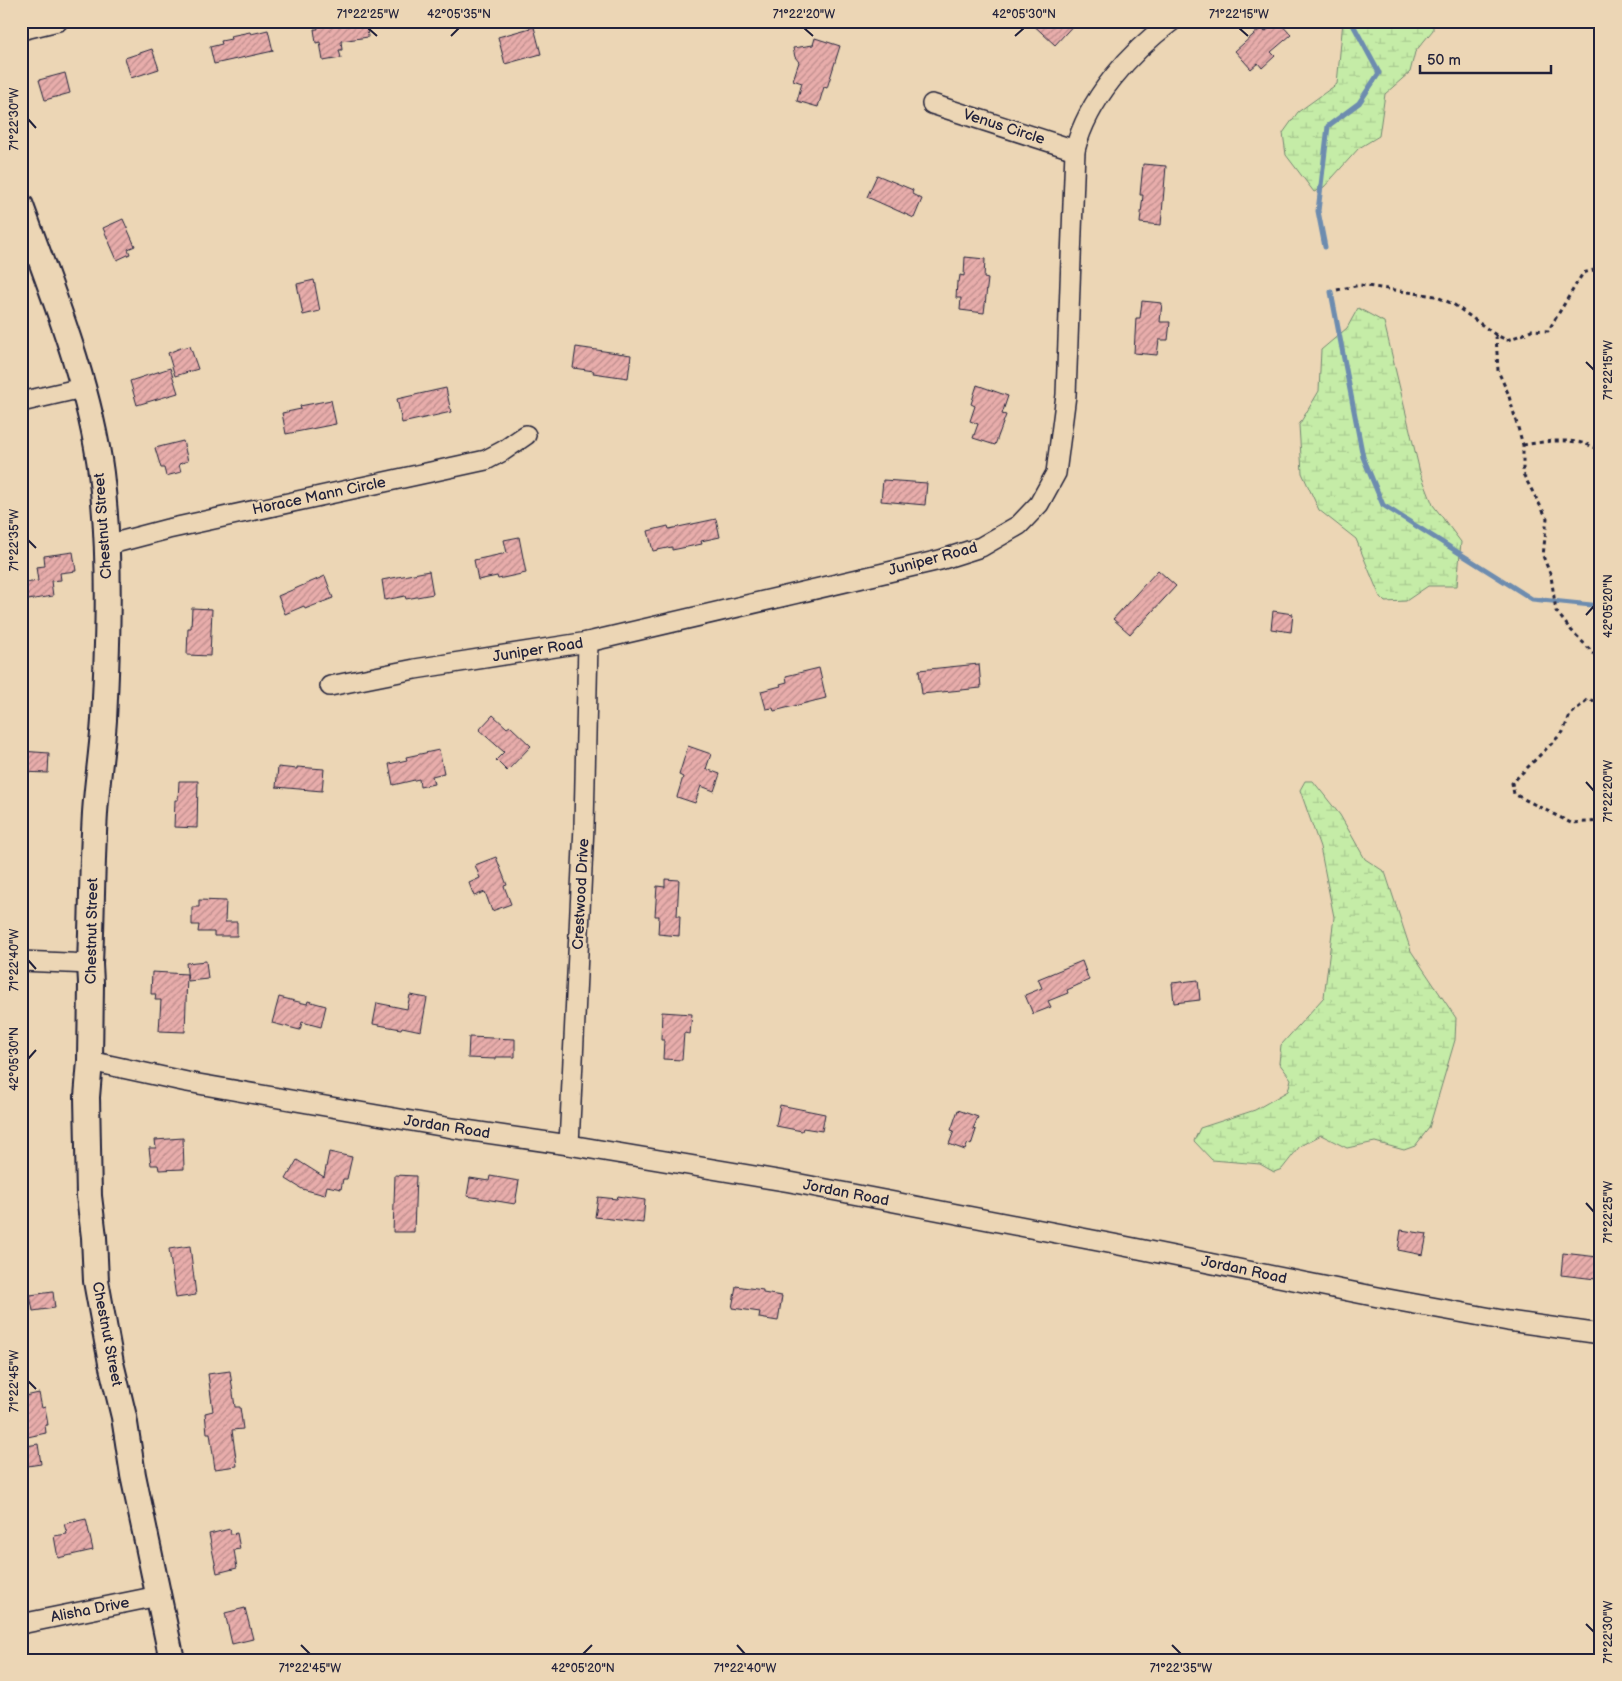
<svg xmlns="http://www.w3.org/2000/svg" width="1622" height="1681" font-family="'Balsamiq Sans',sans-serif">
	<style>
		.wetland { fill: url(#wetland-marsh); stroke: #748771 }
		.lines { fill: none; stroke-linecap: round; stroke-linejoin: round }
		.stream { stroke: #6d8caf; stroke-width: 5 }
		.building { fill: url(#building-hatch); stroke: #22223b }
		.minor-casing { stroke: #22223b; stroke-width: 22 }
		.major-casing { stroke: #22223b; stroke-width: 28 }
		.path { stroke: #22223b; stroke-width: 3; stroke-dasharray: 4 4; stroke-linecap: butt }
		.minor { stroke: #ecd6b5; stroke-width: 19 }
		.major { stroke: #ecd6b5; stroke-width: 24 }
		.ticks { fill: none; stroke: #22223b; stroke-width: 2 }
		.labels { text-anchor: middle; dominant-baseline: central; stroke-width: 4.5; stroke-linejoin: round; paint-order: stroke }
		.street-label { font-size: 15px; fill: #22223b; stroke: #ecd6b5 }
		.neatline { fill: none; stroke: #22223b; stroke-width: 2 }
		.ticks-label { font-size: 12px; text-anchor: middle; fill: #22223b }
	</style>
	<defs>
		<pattern id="wetland-marsh" width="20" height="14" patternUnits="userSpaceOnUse" patternTransform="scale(1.25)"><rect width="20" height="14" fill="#c5eca7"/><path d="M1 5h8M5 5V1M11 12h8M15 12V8" fill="none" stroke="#a9ca91"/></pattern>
		<pattern id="building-hatch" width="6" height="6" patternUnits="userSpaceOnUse" patternTransform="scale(1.25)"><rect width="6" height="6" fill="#e8adab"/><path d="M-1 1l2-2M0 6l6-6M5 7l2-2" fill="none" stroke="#bc8c8c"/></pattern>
	</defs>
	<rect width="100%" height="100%" fill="#ecd6b5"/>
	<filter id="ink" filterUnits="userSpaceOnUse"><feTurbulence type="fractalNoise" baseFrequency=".02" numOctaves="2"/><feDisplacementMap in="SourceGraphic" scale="10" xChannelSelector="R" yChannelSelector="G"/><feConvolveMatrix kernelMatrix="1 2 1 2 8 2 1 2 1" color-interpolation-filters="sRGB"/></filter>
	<g filter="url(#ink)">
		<g class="wetland">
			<polygon points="1343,21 1433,21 1433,30 1415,52 1410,72 1385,94 1379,136 1359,148 1324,187 1314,192 1286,155 1283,133 1298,112 1337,84"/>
			<polygon points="1358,308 1384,322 1420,472 1433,505 1461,542 1457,586 1428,586 1406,601 1385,602 1380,597 1356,539 1319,510 1302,473 1299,425 1319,391 1321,350 1347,328"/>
			<polygon points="1305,781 1313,781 1340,815 1365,859 1385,872 1411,951 1456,1018 1455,1040 1429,1128 1415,1146 1404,1150 1375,1142 1347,1148 1321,1135 1300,1146 1282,1169 1274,1172 1260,1164 1212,1160 1194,1141 1200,1128 1255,1110 1288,1091 1291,1079 1279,1063 1281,1045 1324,997 1334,917 1320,847 1300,790"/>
		</g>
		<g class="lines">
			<g class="stream">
				<polyline points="1325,247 1318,211 1328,126 1359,103 1379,73 1351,21"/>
				<polyline points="1331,292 1363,457 1383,505 1532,599 1601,606"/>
			</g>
		</g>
		<g class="building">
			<polygon points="316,21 366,21 368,37 341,41 342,50 339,50 341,58 323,61 320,42 316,43 314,29 318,29"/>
			<polygon points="1029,21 1077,21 1055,45"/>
			<polygon points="1276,21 1278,21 1291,35 1271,52 1275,56 1262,68 1258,63 1251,69 1235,51 1261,28 1265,32"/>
			<polygon points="534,27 541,54 505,64 498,37"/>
			<polygon points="268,30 273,51 214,64 210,47 222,44 221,41 231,39 230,36 250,32 251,34"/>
			<polygon points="815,38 840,46 827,88 824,87 818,107 797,101 802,83 793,80 799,62 795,57 793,48 813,45"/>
			<polygon points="152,49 159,69 131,78 125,58"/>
			<polygon points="65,73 70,93 45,100 39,80"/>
			<polygon points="1143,164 1166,166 1161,225 1140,223 1143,195 1140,195"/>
			<polygon points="877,175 913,190 912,194 922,199 914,218 867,197"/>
			<polygon points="123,219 135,246 128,249 130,254 117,260 103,228"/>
			<polygon points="965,257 985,259 984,278 988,279 984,313 960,310 961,298 956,298 957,282 959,282 960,275 964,276"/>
			<polygon points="314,280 320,311 303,315 297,284"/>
			<polygon points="1142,301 1162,303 1160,322 1170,322 1168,340 1159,340 1157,355 1134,353 1136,318 1140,318"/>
			<polygon points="190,346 198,369 175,376 168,353 183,347 183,348"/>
			<polygon points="576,347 631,355 628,378 593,373 594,371 573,368"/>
			<polygon points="170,368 178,393 137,405 130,381"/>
			<polygon points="977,385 1008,396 1002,414 1006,415 995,445 973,438 978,424 970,421 975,406 971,404"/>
			<polygon points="446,388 451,412 402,423 397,399"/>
			<polygon points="331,400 336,424 286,434 282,413 301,409 300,406"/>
			<polygon points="183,441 188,461 179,464 181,472 166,476 164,468 161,468 155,448"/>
			<polygon points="883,480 927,483 925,505 881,501"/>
			<polygon points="716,519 720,537 701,541 702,544 672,550 672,547 653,551 648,531 668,526 669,529"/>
			<polygon points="519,537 526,573 498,579 497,576 478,580 474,560 507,553 504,540"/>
			<polygon points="73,552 76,571 60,573 61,580 51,581 53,596 28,600 25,583 38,581 36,567 45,566 44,556"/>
			<polygon points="1158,570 1176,586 1139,626 1138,625 1130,634 1113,619"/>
			<polygon points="429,571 433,594 406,599 405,596 385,600 382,580"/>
			<polygon points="325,576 333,598 305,609 304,606 285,614 278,596"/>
			<polygon points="192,608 212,609 210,656 187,655 188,628 191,628"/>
			<polygon points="1273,611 1293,614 1291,632 1271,629"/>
			<polygon points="979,664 981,688 922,694 919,670"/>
			<polygon points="819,668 826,698 774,711 773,708 766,709 761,691 781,686 780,684 787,682 786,676"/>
			<polygon points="493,715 507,728 510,726 531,746 507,771 496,760 504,752 479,730"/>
			<polygon points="688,746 711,754 706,769 720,774 714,791 701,786 695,803 677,797 683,777 679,775"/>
			<polygon points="439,750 444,773 432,776 434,784 420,787 419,779 393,785 389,764 407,760 406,757"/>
			<polygon points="21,751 49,753 48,773 21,772"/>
			<polygon points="278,767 297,769 297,767 324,769 322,791 276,787"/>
			<polygon points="179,781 198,781 197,828 174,827 175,800 178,800"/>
			<polygon points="496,857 507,885 504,886 511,904 492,911 485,892 474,896 469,883 480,878 475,865"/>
			<polygon points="665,879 679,880 677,916 680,916 679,936 658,934 659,916 655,916 657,886 665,887"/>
			<polygon points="199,900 226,901 225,922 237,922 237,936 214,936 214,932 198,932 199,925 192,925 192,907 199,907"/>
			<polygon points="206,961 208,979 188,981 186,963"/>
			<polygon points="1082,961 1089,980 1067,990 1068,993 1048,1001 1051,1007 1033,1014 1025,995 1042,988 1038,979"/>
			<polygon points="152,972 187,974 185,1032 159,1031 161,1000 155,1000 156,994 151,994"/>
			<polygon points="1198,980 1200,1000 1174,1003 1172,983"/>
			<polygon points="410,995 427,998 421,1031 402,1027 401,1029 373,1024 377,1003 407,1009"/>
			<polygon points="279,997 307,1004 308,1001 326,1006 321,1027 302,1022 300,1030 272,1023"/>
			<polygon points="662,1012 692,1014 690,1034 684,1033 682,1060 663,1059 664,1040 661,1040"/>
			<polygon points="469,1037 515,1039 515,1057 496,1057 496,1059 468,1058"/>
			<polygon points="780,1105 825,1114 822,1131 803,1128 802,1131 776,1126"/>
			<polygon points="958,1110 978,1117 973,1129 976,1130 971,1145 968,1143 965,1150 949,1144 954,1131 951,1130"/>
			<polygon points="183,1138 184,1169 159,1170 158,1165 151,1165 149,1148 156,1148 155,1140"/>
			<polygon points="329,1152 352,1157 347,1179 343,1179 341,1189 327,1186 325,1195 302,1189 286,1179 297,1160 324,1177"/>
			<polygon points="395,1175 416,1176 414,1232 393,1232"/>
			<polygon points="490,1176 519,1181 515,1204 467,1196 470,1178 489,1181"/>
			<polygon points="618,1196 645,1200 643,1223 595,1217 598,1197 617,1199"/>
			<polygon points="1401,1230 1427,1234 1423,1255 1398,1250"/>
			<polygon points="190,1246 196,1295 176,1298 169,1249"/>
			<polygon points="1563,1253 1598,1257 1596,1279 1561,1275"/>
			<polygon points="736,1286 763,1290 763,1293 782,1296 778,1321 759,1318 760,1312 732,1308"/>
			<polygon points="53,1292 55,1308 33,1311 30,1295"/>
			<polygon points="230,1371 235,1407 240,1407 243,1429 232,1430 237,1466 215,1469 210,1433 207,1433 205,1413 213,1411 208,1374"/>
			<polygon points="39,1393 42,1408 45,1407 48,1425 45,1425 46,1433 23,1438 21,1427 21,1397"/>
			<polygon points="38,1444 41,1464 21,1467 21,1447"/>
			<polygon points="86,1519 93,1550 58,1558 54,1536 67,1534 64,1524"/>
			<polygon points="230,1529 231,1534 237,1533 240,1549 234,1550 237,1568 217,1573 209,1534"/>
			<polygon points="245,1608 253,1639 232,1644 225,1613"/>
		</g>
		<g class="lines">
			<defs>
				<g id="minor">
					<polyline points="21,30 58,21"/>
					<polyline points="932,104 1075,150"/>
					<polyline points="21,402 82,388"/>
					<polyline points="107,545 168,529 486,460 503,451 526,435"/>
					<path d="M330,686L415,669L588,642L940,560L981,547L1019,525L1039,504L1056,473L1066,395L1075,150C1088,99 1130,52 1172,21"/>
					<polyline points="21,961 90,964"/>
					<polyline points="90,1061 187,1082 452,1128 569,1145 790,1182 1124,1246 1388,1299 1508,1321 1601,1334"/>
					<polyline points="569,1145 584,826 588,642"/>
					<polyline points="21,1624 158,1596"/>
				</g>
				<path id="major" d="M21,206C52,292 89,382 101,473C111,554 108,638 104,720C102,751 97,782 95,813C92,863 92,913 90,964L91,983L90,1061L87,1097L89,1196L94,1237L96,1281L111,1363L124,1417L133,1475L172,1660"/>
			</defs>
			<use href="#minor" class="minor-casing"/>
			<use href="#major" class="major-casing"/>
			<g class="path">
				<polyline points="1337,290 1360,285 1435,296 1453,304 1496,335 1507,340 1524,334 1531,330 1548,331 1583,273 1601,268"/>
				<polyline points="1496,335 1498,371 1508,393 1523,445 1523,474 1547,518 1543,556 1551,576 1556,611 1570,629 1601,661"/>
				<path d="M1523,445C1548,441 1578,436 1601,451"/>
				<polyline points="1601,701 1599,703 1588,699 1570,715 1563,732 1512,783 1514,794 1571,823 1601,821"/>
			</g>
			<use href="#minor" class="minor"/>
			<use href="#major" class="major"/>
		</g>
	</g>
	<path class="ticks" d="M368,28L377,36M804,28L813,36M1239,28L1248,36M451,36L459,28M1015,36L1024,28M28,119L36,128M1586,362L1594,370M28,540L36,548M1586,615L1594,606M1586,782L1594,791M28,960L36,969M28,1059L36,1050M1586,1203L1594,1212M28,1381L36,1389M1586,1624L1594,1632M301,1645L310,1654M737,1645L745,1654M1172,1645L1181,1654M583,1654L592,1645"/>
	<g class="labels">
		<g class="street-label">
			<text transform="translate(1004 127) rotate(18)">Venus Circle</text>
			<text transform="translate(319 496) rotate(-12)">Horace Mann Circle</text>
			<text transform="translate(103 526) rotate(-94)">Chestnut Street</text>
			<text transform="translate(933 559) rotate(-15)">Juniper Road</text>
			<text transform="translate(538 650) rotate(-9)">Juniper Road</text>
			<text transform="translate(581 894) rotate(-87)">Crestwood Drive</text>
			<text transform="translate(92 931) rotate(-89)">Chestnut Street</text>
			<text transform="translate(447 1127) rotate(9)">Jordan Road</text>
			<text transform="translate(846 1193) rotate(11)">Jordan Road</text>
			<text transform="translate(1244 1270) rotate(12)">Jordan Road</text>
			<text transform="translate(107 1334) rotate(79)">Chestnut Street</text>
			<text transform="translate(90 1610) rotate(-11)">Alisha Drive</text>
		</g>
	</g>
	<rect width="1622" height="1681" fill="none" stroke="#ecd6b5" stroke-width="55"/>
	<path d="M1420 65v8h131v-8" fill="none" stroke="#22223b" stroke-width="2.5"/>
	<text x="1427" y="65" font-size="15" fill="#22223b" stroke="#ecd6b5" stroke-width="4" paint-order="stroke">50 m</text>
	<rect x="28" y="28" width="1566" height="1626" class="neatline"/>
	<g class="ticks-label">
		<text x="368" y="18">71°22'25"W</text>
		<text x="459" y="18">42°05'35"N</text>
		<text x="804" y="18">71°22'20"W</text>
		<text x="1024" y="18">42°05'30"N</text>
		<text x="1239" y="18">71°22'15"W</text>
		<text transform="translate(14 119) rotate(-90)" y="4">71°22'30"W</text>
		<text transform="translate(1608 370) rotate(-90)" y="4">71°22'15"W</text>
		<text transform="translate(14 540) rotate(-90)" y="4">71°22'35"W</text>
		<text transform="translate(1608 606) rotate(-90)" y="4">42°05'20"N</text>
		<text transform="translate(1608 791) rotate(-90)" y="4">71°22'20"W</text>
		<text transform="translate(14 960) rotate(-90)" y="4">71°22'40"W</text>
		<text transform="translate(14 1059) rotate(-90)" y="4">42°05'30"N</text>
		<text transform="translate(1608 1212) rotate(-90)" y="4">71°22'25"W</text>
		<text transform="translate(14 1381) rotate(-90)" y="4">71°22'45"W</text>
		<text transform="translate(1608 1632) rotate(-90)" y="4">71°22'30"W</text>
		<text x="310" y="1672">71°22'45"W</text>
		<text x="583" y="1672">42°05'20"N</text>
		<text x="745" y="1672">71°22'40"W</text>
		<text x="1181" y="1672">71°22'35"W</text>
	</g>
</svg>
